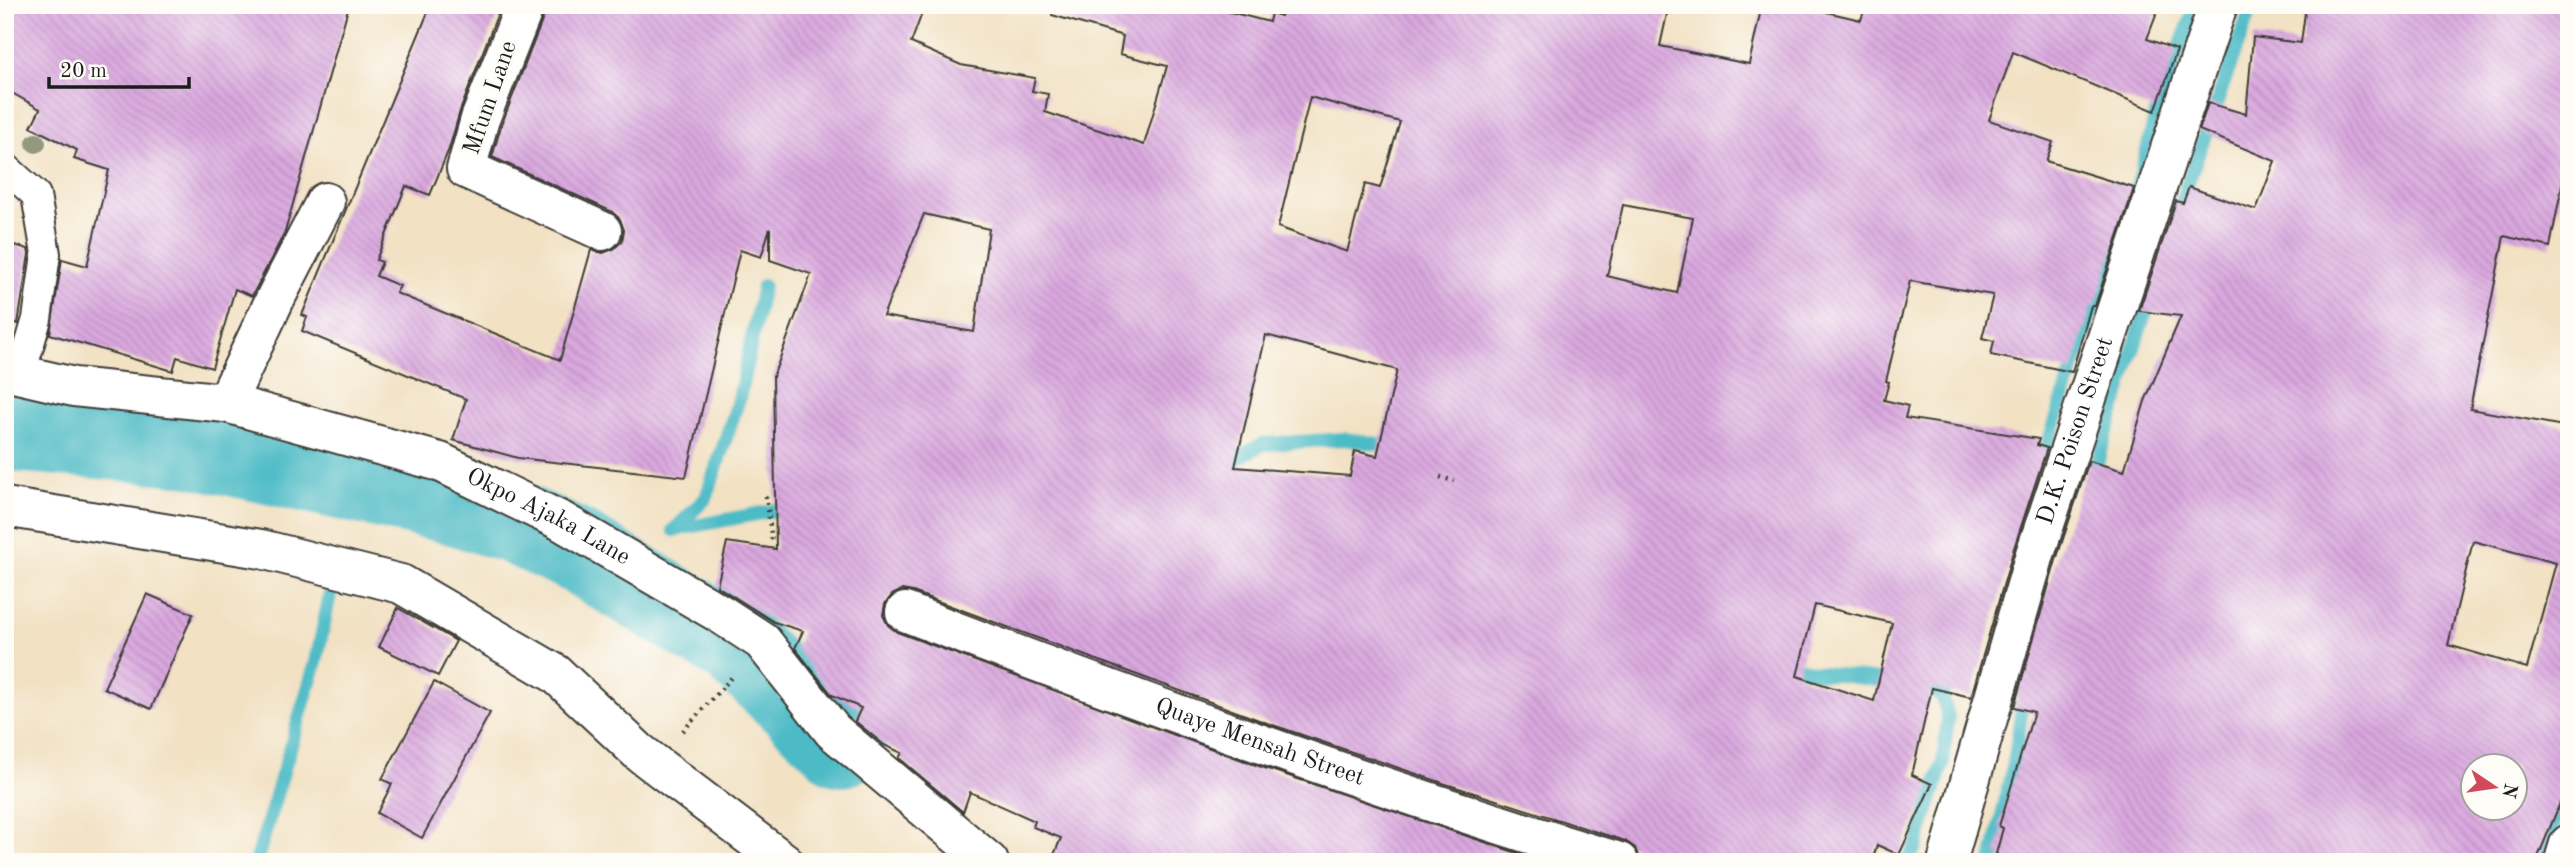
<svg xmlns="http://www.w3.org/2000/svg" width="2574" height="867" font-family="'Old Standard TT',serif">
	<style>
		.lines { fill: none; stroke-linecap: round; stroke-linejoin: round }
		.stream { stroke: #4dbbc6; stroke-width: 14 }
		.river { stroke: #4dbbc6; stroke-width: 84 }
		.building { fill: url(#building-back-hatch); fill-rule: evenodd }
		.lane-casing { stroke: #3c3a35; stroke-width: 32 }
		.street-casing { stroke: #3c3a35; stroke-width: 42 }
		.path { stroke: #3c3a35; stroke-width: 4.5; stroke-dasharray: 2 5; stroke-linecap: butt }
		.lane { stroke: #fff; stroke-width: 28 }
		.street { stroke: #fff; stroke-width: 38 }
		.tree { fill: #92997f }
		.labels { text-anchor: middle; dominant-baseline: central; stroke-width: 7; stroke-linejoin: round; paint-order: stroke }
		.street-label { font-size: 24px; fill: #1c1c1c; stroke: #fdfcf7 }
	</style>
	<defs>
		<pattern id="building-back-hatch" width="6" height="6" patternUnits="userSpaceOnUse" patternTransform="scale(1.75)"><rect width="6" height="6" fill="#d9a7de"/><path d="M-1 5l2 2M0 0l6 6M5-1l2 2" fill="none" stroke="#ba8fbe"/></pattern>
	</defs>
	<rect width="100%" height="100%" fill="#fdfcf7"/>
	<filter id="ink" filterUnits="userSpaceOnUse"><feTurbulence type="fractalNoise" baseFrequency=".0143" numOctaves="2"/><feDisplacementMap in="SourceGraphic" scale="14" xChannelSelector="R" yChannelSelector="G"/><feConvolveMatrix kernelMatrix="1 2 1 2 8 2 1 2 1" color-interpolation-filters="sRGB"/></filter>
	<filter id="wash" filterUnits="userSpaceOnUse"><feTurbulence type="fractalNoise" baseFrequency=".00686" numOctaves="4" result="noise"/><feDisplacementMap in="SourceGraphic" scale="28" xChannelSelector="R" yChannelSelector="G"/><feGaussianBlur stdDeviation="1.57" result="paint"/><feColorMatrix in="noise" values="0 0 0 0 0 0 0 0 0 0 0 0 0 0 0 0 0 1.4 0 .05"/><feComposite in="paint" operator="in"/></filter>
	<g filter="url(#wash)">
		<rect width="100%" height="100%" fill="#f2e1c3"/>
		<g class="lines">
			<g class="stream">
				<polyline points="2175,218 2252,5"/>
				<polyline points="1219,460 1232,461 1263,444 1345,439 1396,447"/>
				<polyline points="2092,479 2151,294"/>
				<polyline points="675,529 706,498 739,399 763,286"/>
				<polyline points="674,530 792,507"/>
				<polyline points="2015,542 2098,294 2140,178 2158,105 2196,5"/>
				<polyline points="1782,663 1815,672 1894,682 1942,694"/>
				<polyline points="256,862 316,662 330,594"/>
				<polyline points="1907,862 1917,845 1943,763 1948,717 1942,694 1945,686"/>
				<polyline points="1992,862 2016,752 2024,691"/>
				<polyline points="2542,862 2564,789"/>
			</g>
			<polyline class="river" points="5,425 24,431 191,445 455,503 513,522 577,551 733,643 842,745"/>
		</g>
		<g id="blocks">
			<g class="building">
				<polygon points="5,5 349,5 285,232 252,296 235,289 212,368 177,357 173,371 50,334 62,259 87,266 109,170 74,159 77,150 31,127 40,109 5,89"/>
				<path d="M431,5H501L460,111L449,149L430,195L406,186L376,260L382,262L376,276L400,286L396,293L560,360L591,250L603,253L614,249L622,241L624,230L620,219L611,211L492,157L501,126L545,13L546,5H925L911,43L961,65L1035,78L1032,91L1048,94L1045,112L1144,145L1167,66L1120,54L1123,36L1052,15L1054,5H1203L1269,22L1271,13L1281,16L1284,5H1669L1660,46L1749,64L1762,5H1796L1861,20L1866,5H2160L2147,39L2177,50L2155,111L2013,52L1989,120L2053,142L2046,161L2134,188L2095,306H2091L2072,372L1991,355L1994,341L1982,338L1993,295L1910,281L1886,381L1889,382L1884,400L1908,406L1905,418L2039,439L2037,445L2047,448L2014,548L1971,697L1932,688L1912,775L1932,784L1899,855L1877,845L1872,862H1640L1635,848L1625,841L1446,784L1267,723L913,592L902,590L892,595L885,604L883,615L888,625L897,632L1253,764L1544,862H1051L1061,838L1033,827L1035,821L970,792L963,812L899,758L902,753L884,745L855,721L861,708L832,695L795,648L803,631L774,622L717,586L727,542L776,549L773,377L811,274L770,260V228L761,257L740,250L686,477L518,458L453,440L466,399L302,331L307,317L302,315ZM1310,97L1400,122L1380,188L1365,184L1347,252L1278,227ZM1623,205L1693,218L1677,293L1607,276ZM924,214L989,229L974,332L883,316ZM1266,335L1397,370L1377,456L1355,451L1350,476L1235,467ZM1815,605L1892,623L1874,701L1797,676Z"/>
				<path d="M2306,5H2569V149L2550,247L2504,236L2470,409L2569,427V781L2536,862H1998L2000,856L1996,854L2003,828L1999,826L2034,712L2014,707L2056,560L2089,461L2124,471L2145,401L2181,316L2139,311L2176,201L2183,203L2189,187L2256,210L2275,161L2199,130L2208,103L2246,114L2253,37L2301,43ZM2473,541L2556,563L2527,668L2448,645ZM2473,766H2515V808H2473Z"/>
				<polygon points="5,242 28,249 29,254 18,324 5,320"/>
				<polygon points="147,594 193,614 151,709 104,688"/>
				<polygon points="398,608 456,641 438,676 379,647"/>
				<polygon points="434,682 490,713 422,838 377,813 392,784 382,779"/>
			</g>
		</g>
	</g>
	<g filter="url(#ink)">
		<use href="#blocks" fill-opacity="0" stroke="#3c3a35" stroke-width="2"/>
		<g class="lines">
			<defs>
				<polyline id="lane" points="5,167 36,195 46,254 37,319 21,374"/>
				<g id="street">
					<polyline points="525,5 480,119 466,169 602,231"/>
					<path id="s1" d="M5,371L74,387L226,403L440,462L561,521L719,613L762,641L833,731L989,862"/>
					<polyline points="226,403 276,297 325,202"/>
					<polyline points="5,507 261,549 401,584 556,674 639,752 784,862"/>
					<path id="s2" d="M905,612C1140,702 1378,789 1619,862"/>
					<polyline points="2565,857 2569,844"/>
					<path id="s3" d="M1947,862L2035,554L2218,5"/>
				</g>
			</defs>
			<use href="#lane" class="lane-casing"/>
			<use href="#street" class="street-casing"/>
			<g class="path">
				<polyline points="1440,477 1454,481"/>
				<polyline points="766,496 772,541"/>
				<polyline points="683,731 733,676"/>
			</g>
			<use href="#lane" class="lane"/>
			<use href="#street" class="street"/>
		</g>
		<circle class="tree" cx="36" cy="143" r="10"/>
	</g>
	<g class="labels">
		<g class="street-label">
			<text transform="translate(491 98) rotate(-71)">Mfum Lane</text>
			<text stroke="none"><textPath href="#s3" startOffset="450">D.K. Poison Street</textPath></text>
			<text stroke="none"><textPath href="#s1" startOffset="567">Okpo Ajaka Lane</textPath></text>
			<text stroke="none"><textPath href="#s2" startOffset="378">Quaye Mensah Street</textPath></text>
		</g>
	</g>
	<rect width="2574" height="867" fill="none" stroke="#fdfcf7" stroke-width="28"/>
	<g transform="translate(2494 787) rotate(103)"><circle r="33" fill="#fdfcf7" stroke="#a3a29f" stroke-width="2"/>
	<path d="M0-5L12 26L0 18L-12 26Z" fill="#d1495b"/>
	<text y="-10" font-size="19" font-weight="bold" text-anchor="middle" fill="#1c1c1c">N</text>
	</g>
	<path d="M49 77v10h140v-10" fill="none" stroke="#1c1c1c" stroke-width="3.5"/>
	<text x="60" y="77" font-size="21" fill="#1c1c1c" stroke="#fdfcf7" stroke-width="5" paint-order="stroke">20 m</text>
</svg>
